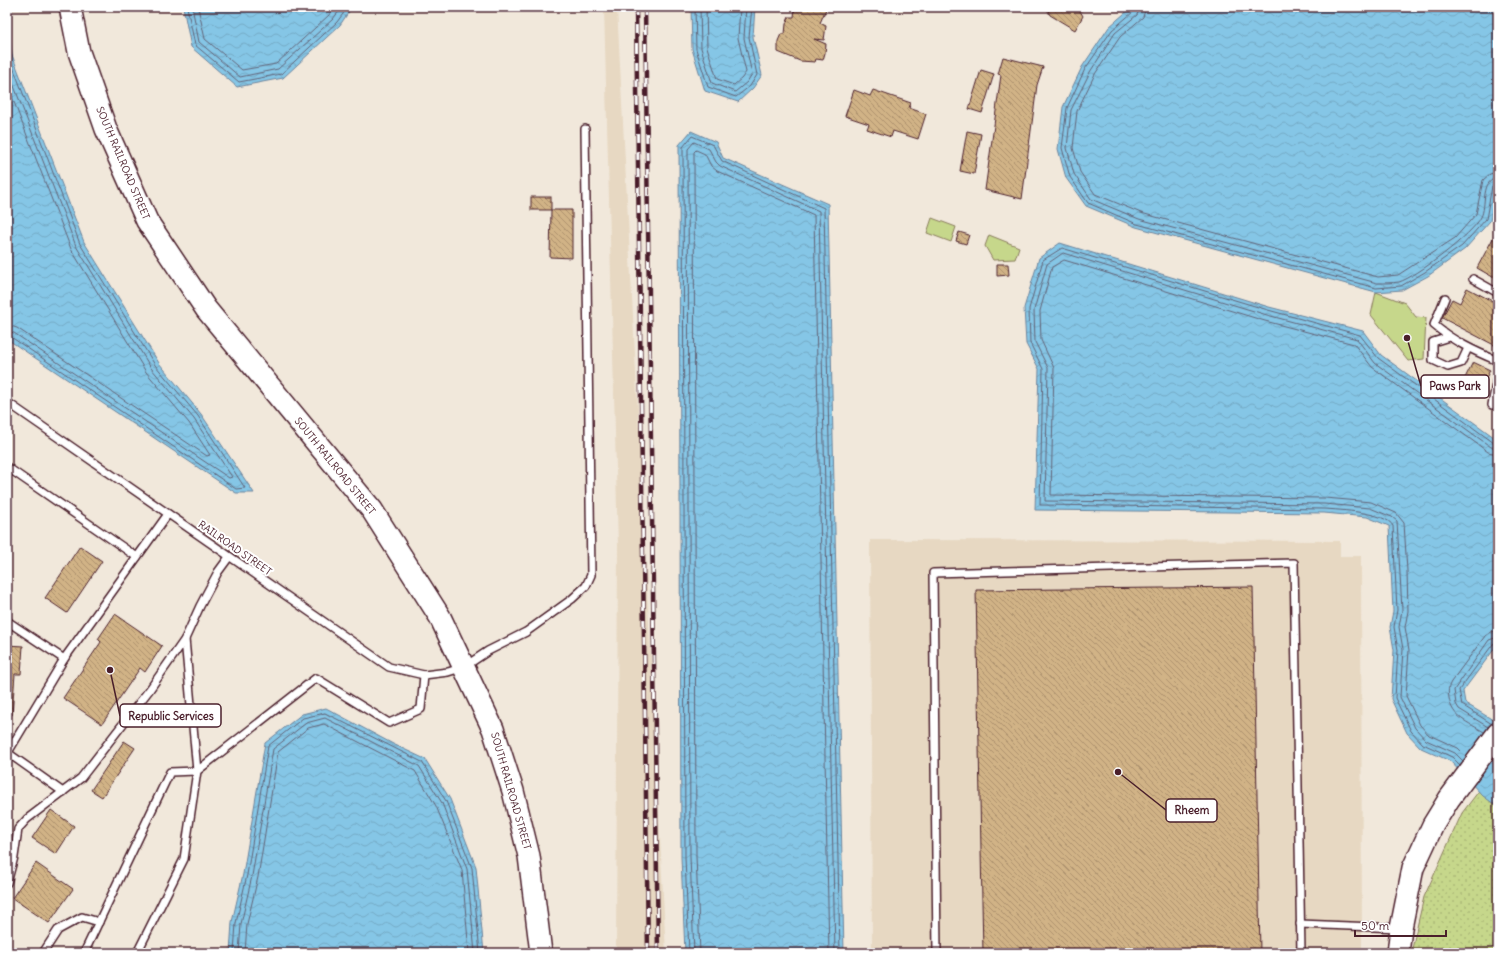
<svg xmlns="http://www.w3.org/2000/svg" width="1505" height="960" font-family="Delius,sans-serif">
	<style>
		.built { fill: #e7d8c2 }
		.grass { fill: url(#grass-dots); stroke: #887b5b }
		.green { fill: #c6d78b; stroke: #887b5b }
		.water { fill: url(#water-waves); stroke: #6d839b }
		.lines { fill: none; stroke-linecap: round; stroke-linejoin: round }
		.shore { stroke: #626276; stroke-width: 1 }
		.building { fill: url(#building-back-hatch); stroke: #4a1f2b }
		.lane-casing { stroke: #4a1f2b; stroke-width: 10 }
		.secondary-casing { stroke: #4a1f2b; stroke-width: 24 }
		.lane { stroke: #fff; stroke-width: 7 }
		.secondary { stroke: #fff; stroke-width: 21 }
		.rail-casing { stroke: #4a1f2b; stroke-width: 4.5 }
		.rail { stroke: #fff; stroke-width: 3; stroke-dasharray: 9; stroke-linecap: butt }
		.labels { text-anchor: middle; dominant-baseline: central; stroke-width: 4; stroke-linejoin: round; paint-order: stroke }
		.street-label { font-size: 10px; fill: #4a1f2b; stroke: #fff }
		.leader { fill: none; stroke: #4a1f2b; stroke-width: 1.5 }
		.callout-dot { fill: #4a1f2b; stroke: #fff; stroke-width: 1.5 }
		.callout { fill: #fff; stroke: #4a1f2b; stroke-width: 1.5 }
		.callout-label { font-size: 11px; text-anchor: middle; font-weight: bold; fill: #4a1f2b }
	</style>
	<defs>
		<pattern id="grass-dots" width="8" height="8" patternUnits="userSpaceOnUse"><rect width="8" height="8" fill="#c6d78b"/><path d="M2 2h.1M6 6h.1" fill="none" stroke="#acb878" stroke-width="1.8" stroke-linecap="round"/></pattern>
		<pattern id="water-waves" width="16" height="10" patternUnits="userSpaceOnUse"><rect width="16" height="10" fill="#85c6e6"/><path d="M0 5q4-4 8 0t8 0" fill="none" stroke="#74aac5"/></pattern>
		<pattern id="building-back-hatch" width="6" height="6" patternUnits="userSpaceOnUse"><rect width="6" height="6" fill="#d1b386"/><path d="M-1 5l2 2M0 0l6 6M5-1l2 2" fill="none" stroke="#ac916e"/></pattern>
	</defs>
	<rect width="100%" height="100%" fill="#f1e8db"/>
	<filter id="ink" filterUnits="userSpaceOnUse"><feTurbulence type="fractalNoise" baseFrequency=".025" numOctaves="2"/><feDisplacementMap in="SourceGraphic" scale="8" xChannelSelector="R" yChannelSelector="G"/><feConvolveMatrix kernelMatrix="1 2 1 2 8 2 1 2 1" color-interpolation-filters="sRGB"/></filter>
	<g filter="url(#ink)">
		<g class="built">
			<polygon points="604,7 617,7 666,953 616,953 618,547"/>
			<polygon points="870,540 1340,541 1340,556 1361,556 1362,953 872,953"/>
		</g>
		<polygon class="grass" points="1498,766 1498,953 1411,953 1424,897 1462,813"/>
		<g class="green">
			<polygon points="932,218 956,227 951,242 927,233"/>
			<polygon points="989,235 1019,247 1015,259 993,260 985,246"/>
			<polygon points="1376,292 1405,303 1416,317 1426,318 1424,359 1408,361 1371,315"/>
		</g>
		<g class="water">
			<polygon points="183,7 352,7 340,25 283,78 237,87 191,47"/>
			<polygon points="691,7 755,7 753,37 762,75 753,88 738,102 705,91 692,49"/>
			<polygon points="1132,7 1498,7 1498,178 1490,221 1465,249 1428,276 1402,290 1376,292 1136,227 1086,206 1066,178 1058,149 1063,107 1082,67 1109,27"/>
			<polygon points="7,14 12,55 84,242 159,363 201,414 254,493 236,493 7,339"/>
			<polygon points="691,131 716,142 723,158 828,204 844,953 685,953 681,857 679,145"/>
			<polygon points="1060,243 1269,307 1363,331 1381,355 1498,440 1498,644 1463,691 1465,703 1498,723 1498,807 1483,796 1450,761 1421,748 1407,733 1391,699 1394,650 1390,627 1393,611 1389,526 1367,517 1324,513 1035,510 1039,369 1026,344 1024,308 1039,258"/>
			<polygon points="326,708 393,744 425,759 450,799 476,867 484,953 230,953 232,922 243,874 265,743 302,714"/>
		</g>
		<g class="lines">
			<g class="shore">
				<polyline points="187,7 195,45 239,82 281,74 337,22 348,7"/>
				<polyline points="192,7 199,42 240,77 278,69 333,19 342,7"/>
				<polyline points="198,7 205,39 242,70 276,64 329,15 334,7"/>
				<polyline points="695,7 696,49 708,87 736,97 750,86 757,75 749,37 752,7"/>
				<polyline points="700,7 701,48 712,83 735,92 747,82 752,74 744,38 746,7"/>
				<polyline points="706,7 707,47 717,79 734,85 742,78 746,72 738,38 740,7"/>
				<polyline points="1135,7 1133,12 1112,30 1085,69 1067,108 1062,148 1070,177 1088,203 1137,224 1376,288 1401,286 1425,272 1462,246 1486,219 1492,186 1498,183"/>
				<path d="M1140,7L1137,15L1115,33L1090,72L1071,110L1067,148L1074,174L1091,199L1139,219L1377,283C1384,283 1392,283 1399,282C1416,277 1473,234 1481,217C1487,206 1480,179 1498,178"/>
				<polyline points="1146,7 1143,17 1120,37 1095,74 1077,111 1073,148 1080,172 1095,194 1141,213 1378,277 1398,275 1455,238 1476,214 1483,180 1490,174 1498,172"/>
				<polyline points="7,51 80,244 155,365 198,416 245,488 236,489 11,337 7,336"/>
				<polyline points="7,68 76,246 151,368 194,419 232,477 229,478 14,333 7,331"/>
				<polyline points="7,84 71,249 146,372 189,423 210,455 207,456 17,328 7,325"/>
				<polyline points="1492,724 1462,705 1459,690 1493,644 1498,642"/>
				<polyline points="1488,727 1459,709 1456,704 1454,690 1489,640 1498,637"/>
				<path d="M1484,732C1468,722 1452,718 1449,698C1448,692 1448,687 1451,682L1485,636L1491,632L1498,631"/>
				<polyline points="1466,756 1458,748 1429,735 1420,725 1406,696 1409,650 1405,627 1408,611 1407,571 1404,523 1396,513 1371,502 1325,498 1051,495 1054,368 1041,340 1040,311 1052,267 1064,260 1265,321 1354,344 1372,367 1488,452 1498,454"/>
				<polyline points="1463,761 1455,753 1426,740 1415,728 1400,697 1403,649 1399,627 1402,610 1397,521 1392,517 1370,508 1324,504 1045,501 1048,368 1035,342 1034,310 1047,264 1063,253 1267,315 1357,339 1375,363 1491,447 1498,448"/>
				<path d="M1460,765L1452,757L1423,744L1411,731L1395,698L1398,650L1394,627L1397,610L1393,526C1386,512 1339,510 1324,509L1040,505L1043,369L1030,343L1029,309L1043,260L1062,248L1268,310L1360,335L1378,358L1494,443H1498"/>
				<polyline points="234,953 236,923 247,875 268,746 303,718 325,713 422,762 446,801 472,868 480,953"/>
				<polyline points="239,953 241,924 252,876 273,749 306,723 325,718 419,766 442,803 467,869 475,953"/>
				<polyline points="245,953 247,924 258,877 278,752 308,728 324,724 415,771 436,806 462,870 469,953"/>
				<polyline points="689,953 685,857 683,147 692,136 713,145 722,161 824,208 840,953"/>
				<polyline points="694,953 690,857 688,149 694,142 709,149 716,162 720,166 819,211 835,953"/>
				<polyline points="700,953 696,856 694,152 696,150 705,154 711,166 717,171 814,215 829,953"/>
			</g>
		</g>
		<g class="building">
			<polygon points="795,7 831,7 830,9 826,9 820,23 826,26 824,40 814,39 826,44 825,53 823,60 816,59 815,62 800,61 778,52 778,41 781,34 785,34 786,24 789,17 794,17"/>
			<polygon points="1046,7 1088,7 1080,11 1083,16 1075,30 1050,15"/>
			<polygon points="1003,57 1043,67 1037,85 1022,199 985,190 1001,75 998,74"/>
			<polygon points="981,70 994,74 982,113 969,109"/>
			<polygon points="854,90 870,96 873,90 911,103 909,108 926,114 918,139 893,131 891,137 867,129 869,124 845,116"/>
			<polygon points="967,131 981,134 974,174 960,171"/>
			<rect x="531" y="197" width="20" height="13"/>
			<polygon points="551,210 572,210 572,258 550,257"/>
			<polygon points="1498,229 1498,288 1495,286 1498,280 1477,268"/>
			<polygon points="959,232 969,235 966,244 956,241"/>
			<polygon points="997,264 1008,264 1009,275 997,276"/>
			<polygon points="1467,288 1498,304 1498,341 1496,346 1442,318 1452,299 1460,303"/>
			<polygon points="1473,362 1490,370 1482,386 1465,378"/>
			<polygon points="80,546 102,561 67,613 45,598"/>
			<polygon points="1253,587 1260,953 983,953 976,590"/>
			<polygon points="115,614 162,646 145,672 140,668 102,724 63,698 101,642 98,639"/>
			<polygon points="7,645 23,646 21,674 15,674 12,715 7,714"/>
			<polygon points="124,741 135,748 102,797 91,790"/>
			<polygon points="51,810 74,826 56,854 32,838"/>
			<polygon points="36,863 73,889 49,923 12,898"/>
		</g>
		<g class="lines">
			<defs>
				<g id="lane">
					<polyline points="1473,279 1498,293"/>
					<path d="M1445,298L1434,325C1453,341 1474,351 1498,361"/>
					<polyline points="1449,337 1433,342 1433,360 1448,367 1461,363 1468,348"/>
					<polyline points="7,402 389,667 424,675 448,672 464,667 488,651 526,632 572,599 586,586 591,575 585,129"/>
					<polyline points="1492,405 1498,374"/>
					<polyline points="7,467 137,557"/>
					<polyline points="7,621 64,659"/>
					<polyline points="8,753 63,792"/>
					<polyline points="7,754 64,659 168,514"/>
					<polyline points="7,883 14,857 18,829 27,819 81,778 150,689 185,639 200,606 218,572 229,557"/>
					<polyline points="1300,924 1399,928"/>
					<polyline points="43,953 58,930 82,917 99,922"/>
					<polyline points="84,953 170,772 197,771 185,639"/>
					<polyline points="137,953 184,859 197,771 316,678 389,723 421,709 424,675"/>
					<polyline points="937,953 933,573 1294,563 1301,953"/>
				</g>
				<g id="secondary">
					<polyline points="70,7 79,52 106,129 147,221 206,309 372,510 440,617 493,729 513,791 529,856 541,953"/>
					<polyline points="1398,953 1401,928 1413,868 1433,825 1449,799 1498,733"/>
				</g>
			</defs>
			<use href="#lane" class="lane-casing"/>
			<use href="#secondary" class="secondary-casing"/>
			<use href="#lane" class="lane"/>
			<use href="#secondary" class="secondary"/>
			<defs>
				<g id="rail">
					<polyline points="636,7 648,953"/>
					<polyline points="645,7 658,953"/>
				</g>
			</defs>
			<use href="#rail" class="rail-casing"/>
			<use href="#rail" class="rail"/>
		</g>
	</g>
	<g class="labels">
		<g class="street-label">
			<text transform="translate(123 163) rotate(67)">SOUTH RAILROAD STREET</text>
			<text transform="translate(335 466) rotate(51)">SOUTH RAILROAD STREET</text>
			<text transform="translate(235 548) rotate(35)">RAILROAD STREET</text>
			<text transform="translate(511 791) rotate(74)">SOUTH RAILROAD STREET</text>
		</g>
	</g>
	<path class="leader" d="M1407 338L1421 386M110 670L120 716M1118 772L1166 810"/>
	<g class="callout-dot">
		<circle cx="1407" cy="338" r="4"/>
		<circle cx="110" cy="670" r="4"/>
		<circle cx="1118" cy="772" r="4"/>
	</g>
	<g class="callout">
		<rect x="1421" y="375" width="68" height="23" rx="4"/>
		<rect x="120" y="704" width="101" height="23" rx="4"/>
		<rect x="1166" y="799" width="51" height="23" rx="4"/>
	</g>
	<g class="callout-label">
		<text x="1455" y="390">Paws Park</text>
		<text x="171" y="720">Republic Services</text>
		<text x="1192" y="814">Rheem</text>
	</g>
	<rect width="1505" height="960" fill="none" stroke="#fff" stroke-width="24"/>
	<rect x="12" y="12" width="1481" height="936" fill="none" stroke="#4a1f2b" stroke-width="1.5" filter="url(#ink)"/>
	<path d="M1355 930v6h91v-6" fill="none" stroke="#4a1f2b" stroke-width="2"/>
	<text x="1361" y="930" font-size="12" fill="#4a1f2b" stroke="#ffffff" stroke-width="3" paint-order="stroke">50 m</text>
</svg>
